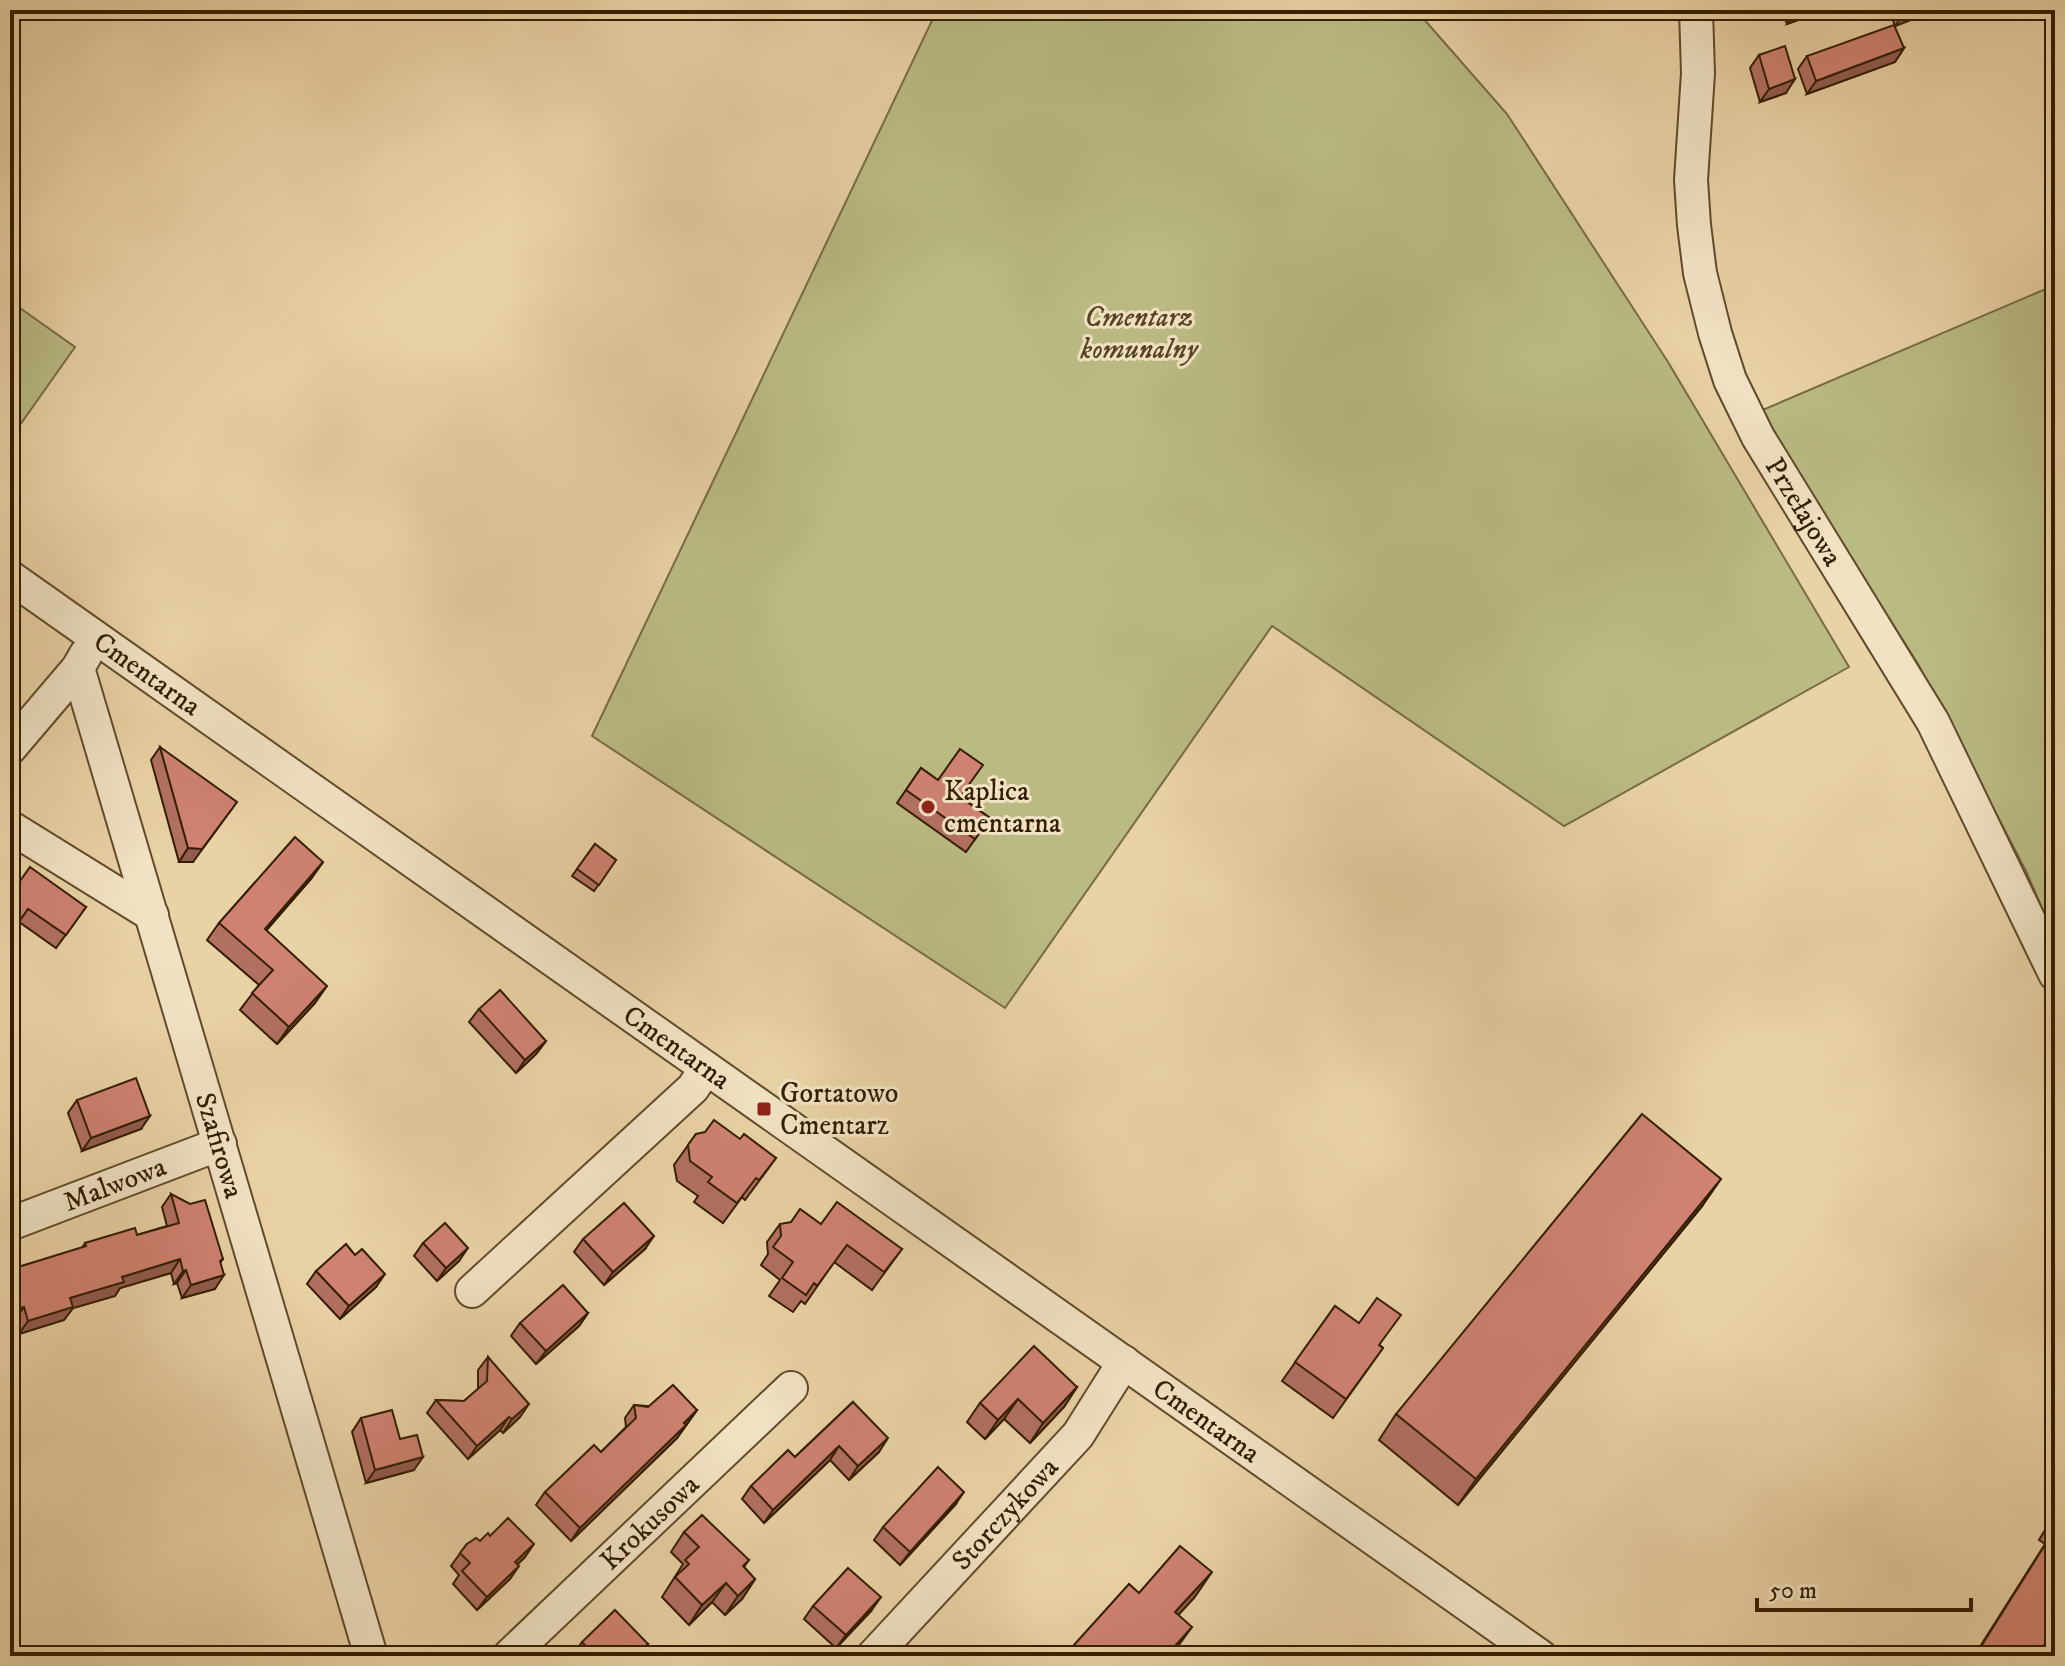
<svg xmlns="http://www.w3.org/2000/svg" width="2065" height="1666" font-family="'IM FELL DW Pica',serif">
	<style>
		.green { fill: #babb83; stroke: #776c42; stroke-width: 2 }
		.lines { fill: none; stroke-linecap: round; stroke-linejoin: round }
		.street-casing { stroke: #614b29; stroke-width: 36 }
		.street { stroke: #f1e2c4; stroke-width: 32 }
		.wall { fill: #b27062; stroke: #341e00; stroke-width: 2 }
		.shaded-wall { fill: #915b50; stroke: #341e00; stroke-width: 2 }
		.building { fill: #cf8272; stroke: #341e00; stroke-width: 2 }
		.poi-dot { fill: #8f2418; stroke: #f1e2c4; stroke-width: 3 }
		.labels { text-anchor: middle; dominant-baseline: central; stroke-width: 6; stroke-linejoin: round; paint-order: stroke }
		.park-label { font-size: 28px; font-style: italic; fill: #564521; stroke: #f1e2c4 }
		.street-label { font-size: 28px; fill: #341e00; stroke: #f1e2c4 }
		.poi-label { font-size: 28px; fill: #341e00; stroke: #f1e2c4; text-anchor: start }
	</style>
	<rect width="100%" height="100%" fill="#e9d2a5"/>
	<filter id="stains"><feTurbulence type="fractalNoise" baseFrequency=".0025" numOctaves="4"/><feColorMatrix values="0 0 0 0 .2 0 0 0 0 .09 0 0 0 0 .02 0 0 0 .5 -.17"/></filter>
	<radialGradient id="worn" r=".72"><stop offset=".6" stop-color="#630" stop-opacity="0"/><stop offset="1" stop-color="#630" stop-opacity=".3"/></radialGradient>
	<g class="green">
		<polygon points="937,10 1416,10 1507,114 1668,362 1849,667 1564,826 1272,626 1005,1008 592,736"/>
		<polygon points="2055,285 2055,938 2026,871 1918,664 1758,412"/>
		<polygon points="10,301 75,347 10,439"/>
	</g>
	<g class="lines">
		<defs>
			<g id="street">
				<path id="s1" d="M1696,10L1698,73L1691,180L1694,225L1700,273L1715,333L1730,380L1758,437L1933,722L2055,974"/>
				<path id="s2" d="M10,577L1540,1656"/>
				<path id="s3" d="M78,668L371,1656"/>
				<polyline points="10,748 78,668 86,654"/>
				<polyline points="10,827 152,915"/>
				<path id="s4" d="M10,1224L220,1144"/>
				<polyline points="472,1291 693,1088 706,1068"/>
				<path id="s5" d="M509,1656L791,1388"/>
				<path id="s6" d="M873,1656L1078,1435L1124,1362"/>
			</g>
		</defs>
		<use href="#street" class="street-casing"/>
		<use href="#street" class="street"/>
	</g>
	<g class="wall">
		<polygon points="1781,10 1826,10 1787,24"/>
		<polygon points="1889,10 1925,10 1921,16 1895,26"/>
		<polygon points="1904,48 1895,62 1807,94 1798,69 1807,56"/>
		<polygon points="1759,55 1786,93 1760,102 1750,68"/>
		<polygon points="160,747 193,862 179,862 151,760"/>
		<polygon points="921,768 990,818 966,852 897,803"/>
		<polygon points="595,844 616,860 594,891 572,876"/>
		<polygon points="323,862 311,879 266,930 315,1003 277,1044 240,1010 259,985 207,940 219,923"/>
		<polygon points="10,895 86,907 56,948 19,922 10,935"/>
		<polygon points="479,1009 546,1041 536,1054 516,1073 469,1022"/>
		<polygon points="77,1100 141,1129 82,1151 68,1113"/>
		<polygon points="696,1134 740,1139 776,1158 745,1200 742,1197 723,1223 694,1202 698,1196 677,1181 674,1165"/>
		<polygon points="171,1194 223,1259 220,1263 215,1289 182,1298 177,1283 174,1284 171,1273 120,1288 115,1296 73,1308 64,1320 19,1334 14,1321 10,1322 10,1271 12,1269 82,1248 85,1243 137,1235 167,1226 162,1207"/>
		<polygon points="1703,1205 1458,1505 1379,1440 1396,1414"/>
		<polygon points="780,1224 821,1224 902,1249 872,1290 834,1262 805,1304 801,1301 793,1312 769,1296 780,1280 761,1265 768,1254 767,1242"/>
		<polygon points="583,1239 645,1249 604,1285 574,1252"/>
		<polygon points="423,1243 459,1261 437,1281 414,1256"/>
		<polygon points="316,1271 376,1287 340,1319 307,1284"/>
		<polygon points="1335,1306 1383,1348 1333,1418 1282,1381"/>
		<polygon points="588,1313 579,1326 536,1364 511,1336 520,1323"/>
		<polygon points="488,1357 520,1417 503,1433 500,1430 468,1459 427,1413 436,1400 464,1401 478,1389 478,1370"/>
		<polygon points="1077,1387 1064,1407 1030,1443 1004,1419 985,1439 967,1422 980,1403"/>
		<polygon points="853,1402 879,1452 849,1480 830,1460 764,1523 742,1499 751,1486 795,1457"/>
		<polygon points="634,1405 697,1410 677,1438 571,1541 536,1505 545,1492 601,1452 626,1427 625,1418"/>
		<polygon points="361,1418 400,1439 414,1470 366,1483 352,1432"/>
		<polygon points="955,1505 900,1565 874,1540 883,1527"/>
		<polygon points="2055,1513 2055,1628 2037,1656 1974,1656 2045,1544 2039,1540"/>
		<polygon points="684,1532 749,1560 744,1567 755,1579 742,1599 725,1615 712,1602 689,1625 662,1597 683,1564 671,1552"/>
		<polygon points="480,1541 525,1557 518,1564 510,1579 477,1610 453,1584 459,1575 451,1566 467,1544"/>
		<polygon points="813,1606 871,1611 836,1648 804,1619"/>
		<polygon points="582,1642 648,1644 640,1656 572,1656"/>
	</g>
	<g class="shaded-wall">
		<polygon points="1799,10 1826,10 1787,24 1796,11"/>
		<polygon points="1925,10 1921,16 1895,26 1900,19"/>
		<polygon points="1904,48 1895,62 1807,94 1816,81"/>
		<polygon points="1795,79 1786,93 1760,102 1769,89"/>
		<polygon points="237,802 193,862 179,862 188,848"/>
		<polygon points="323,862 311,879 253,946 265,929"/>
		<polygon points="327,986 315,1003 277,1044 289,1027"/>
		<polygon points="546,1041 536,1054 516,1073 525,1060"/>
		<polygon points="150,1116 141,1129 82,1151 91,1138"/>
		<polygon points="1721,1179 1703,1205 1458,1505 1476,1479"/>
		<polygon points="654,1236 645,1249 604,1285 613,1272"/>
		<polygon points="468,1248 459,1261 437,1281 446,1268"/>
		<polygon points="180,1259 171,1273 120,1288 115,1296 73,1308 64,1320 19,1334 28,1321 70,1298 122,1277"/>
		<polygon points="186,1270 177,1283 174,1284 183,1271"/>
		<polygon points="385,1274 376,1287 340,1319 349,1306"/>
		<polygon points="224,1275 215,1289 182,1298 191,1285"/>
		<polygon points="24,1307 14,1321 10,1322 10,1311"/>
		<polygon points="588,1313 579,1326 536,1364 546,1351"/>
		<polygon points="1077,1387 1064,1407 1030,1443 1043,1423"/>
		<polygon points="1018,1399 1004,1419 985,1439 998,1420"/>
		<polygon points="529,1404 520,1417 503,1433 512,1419"/>
		<polygon points="697,1410 677,1438 571,1541 580,1528"/>
		<polygon points="509,1417 500,1430 468,1459 477,1446"/>
		<polygon points="888,1438 879,1452 849,1480 858,1466"/>
		<polygon points="839,1446 830,1460 764,1523 773,1510"/>
		<polygon points="423,1457 414,1470 366,1483 375,1470"/>
		<polygon points="964,1492 955,1505 900,1565 910,1552"/>
		<polygon points="534,1544 525,1557 506,1575 515,1562"/>
		<polygon points="519,1566 510,1579 477,1610 487,1597"/>
		<polygon points="1212,1572 1194,1598 1157,1638 1175,1612"/>
		<polygon points="755,1579 742,1599 725,1615 738,1596"/>
		<polygon points="726,1583 712,1602 689,1625 702,1605"/>
		<polygon points="881,1597 871,1611 836,1648 846,1635"/>
		<polygon points="1192,1627 1171,1656 1166,1656"/>
	</g>
	<g class="building">
		<polygon points="1896,10 1925,10 1900,19"/>
		<polygon points="1894,25 1904,48 1816,81 1807,56"/>
		<polygon points="1785,46 1795,79 1769,89 1759,55"/>
		<polygon points="10,651 15,656 10,662"/>
		<polygon points="160,747 237,802 202,849 188,848"/>
		<polygon points="960,749 983,765 960,797 990,818 975,839 906,790 921,768 938,780"/>
		<polygon points="295,837 323,862 265,929 327,986 289,1027 252,993 273,970 219,923"/>
		<polygon points="595,844 616,860 599,885 577,869"/>
		<polygon points="30,867 86,907 66,935 28,909 14,929 10,926 10,895"/>
		<polygon points="500,990 546,1041 525,1060 479,1009"/>
		<polygon points="136,1078 150,1116 91,1138 77,1100"/>
		<polygon points="1642,1114 1721,1179 1476,1479 1396,1414"/>
		<polygon points="714,1120 740,1139 744,1134 776,1158 759,1180 756,1178 737,1203 708,1182 712,1177 690,1161 688,1145 696,1134 705,1132"/>
		<polygon points="171,1194 190,1204 205,1200 223,1259 220,1261 224,1275 191,1285 186,1270 183,1271 180,1259 122,1277 124,1282 70,1298 73,1307 28,1321 24,1307 10,1311 10,1278 14,1277 12,1269 86,1246 85,1243 135,1228 137,1235 179,1223"/>
		<polygon points="837,1202 902,1249 884,1272 847,1245 817,1286 814,1283 806,1295 782,1278 793,1262 773,1247 781,1236 780,1224 791,1222 800,1209 821,1224"/>
		<polygon points="624,1203 654,1236 613,1272 583,1239"/>
		<polygon points="445,1223 468,1248 446,1268 423,1243"/>
		<polygon points="346,1244 355,1255 362,1249 385,1274 349,1306 316,1271"/>
		<polygon points="563,1285 588,1313 546,1351 520,1323"/>
		<polygon points="1377,1298 1401,1315 1379,1345 1383,1348 1346,1399 1295,1362 1335,1306 1359,1323"/>
		<polygon points="1034,1346 1077,1387 1043,1423 1018,1399 998,1420 980,1403"/>
		<polygon points="488,1357 529,1404 512,1419 509,1417 477,1446 436,1400 464,1401 487,1381"/>
		<polygon points="673,1385 697,1410 684,1423 686,1425 580,1528 545,1492 594,1445 601,1452 636,1418 634,1405 648,1407"/>
		<polygon points="10,1389 17,1411 10,1413"/>
		<polygon points="853,1402 888,1438 858,1466 839,1446 773,1510 751,1486 788,1450 795,1457"/>
		<polygon points="392,1410 400,1439 417,1435 423,1457 375,1470 361,1418"/>
		<polygon points="938,1467 964,1492 910,1552 883,1527"/>
		<polygon points="702,1515 749,1560 743,1566 755,1579 738,1596 726,1583 702,1605 675,1577 689,1564 685,1560 699,1547 684,1532"/>
		<polygon points="508,1518 534,1544 515,1562 519,1566 487,1597 462,1571 470,1563 460,1553 467,1544 476,1538 480,1541 488,1533 490,1536"/>
		<polygon points="2055,1529 2055,1628 2037,1656 1975,1656"/>
		<polygon points="1180,1546 1212,1572 1175,1612 1192,1627 1166,1656 1064,1656 1129,1584 1139,1593"/>
		<polygon points="848,1568 881,1597 846,1635 813,1606"/>
		<polygon points="615,1610 648,1644 636,1656 592,1656 592,1653 582,1642"/>
		<polygon points="781,1649 790,1656 774,1656"/>
	</g>
	<g class="poi-dot">
		<circle cx="928" cy="807" r="8"/>
		<rect x="756" y="1101" width="16" height="16" rx="4"/>
	</g>
	<g class="labels">
		<g class="park-label">
			<text x="1139" y="317">Cmentarz<tspan x="1139" dy="32">komunalny</tspan></text>
		</g>
		<g class="street-label">
			<text stroke="none"><textPath href="#s1" startOffset="526">Przełajowa</textPath></text>
			<text stroke="none"><textPath href="#s2" startOffset="168">Cmentarna</textPath></text>
			<text stroke="none"><textPath href="#s2" startOffset="816">Cmentarna</textPath></text>
			<text stroke="none"><textPath href="#s3" startOffset="498">Szafirowa</textPath></text>
			<text stroke="none"><textPath href="#s4" startOffset="112">Malwowa</textPath></text>
			<text stroke="none"><textPath href="#s2" startOffset="1464">Cmentarna</textPath></text>
			<text stroke="none"><textPath href="#s6" startOffset="194">Storczykowa</textPath></text>
			<text stroke="none"><textPath href="#s5" startOffset="194">Krokusowa</textPath></text>
		</g>
		<g class="poi-label">
			<text x="944" y="791">Kaplica<tspan x="944" dy="32">cmentarna</tspan></text>
			<text x="780" y="1093">Gortatowo<tspan x="780" dy="32">Cmentarz</tspan></text>
		</g>
	</g>
	<rect width="2065" height="1666" fill="none" stroke="#e9d2a5" stroke-width="40"/>
	<rect x="12" y="12" width="2041" height="1642" fill="none" stroke="#341e00" stroke-width="4"/>
	<rect x="20" y="20" width="2025" height="1626" fill="none" stroke="#341e00" stroke-width="2"/>
	<path d="M1757 1598v12h214v-12" fill="none" stroke="#341e00" stroke-width="4"/>
	<text x="1769" y="1598" font-size="24" fill="#341e00" stroke="#f1e2c4" stroke-width="6" paint-order="stroke">50 m</text>
	<rect width="100%" height="100%" filter="url(#stains)"/>
	<rect width="100%" height="100%" fill="url(#worn)"/>
</svg>
